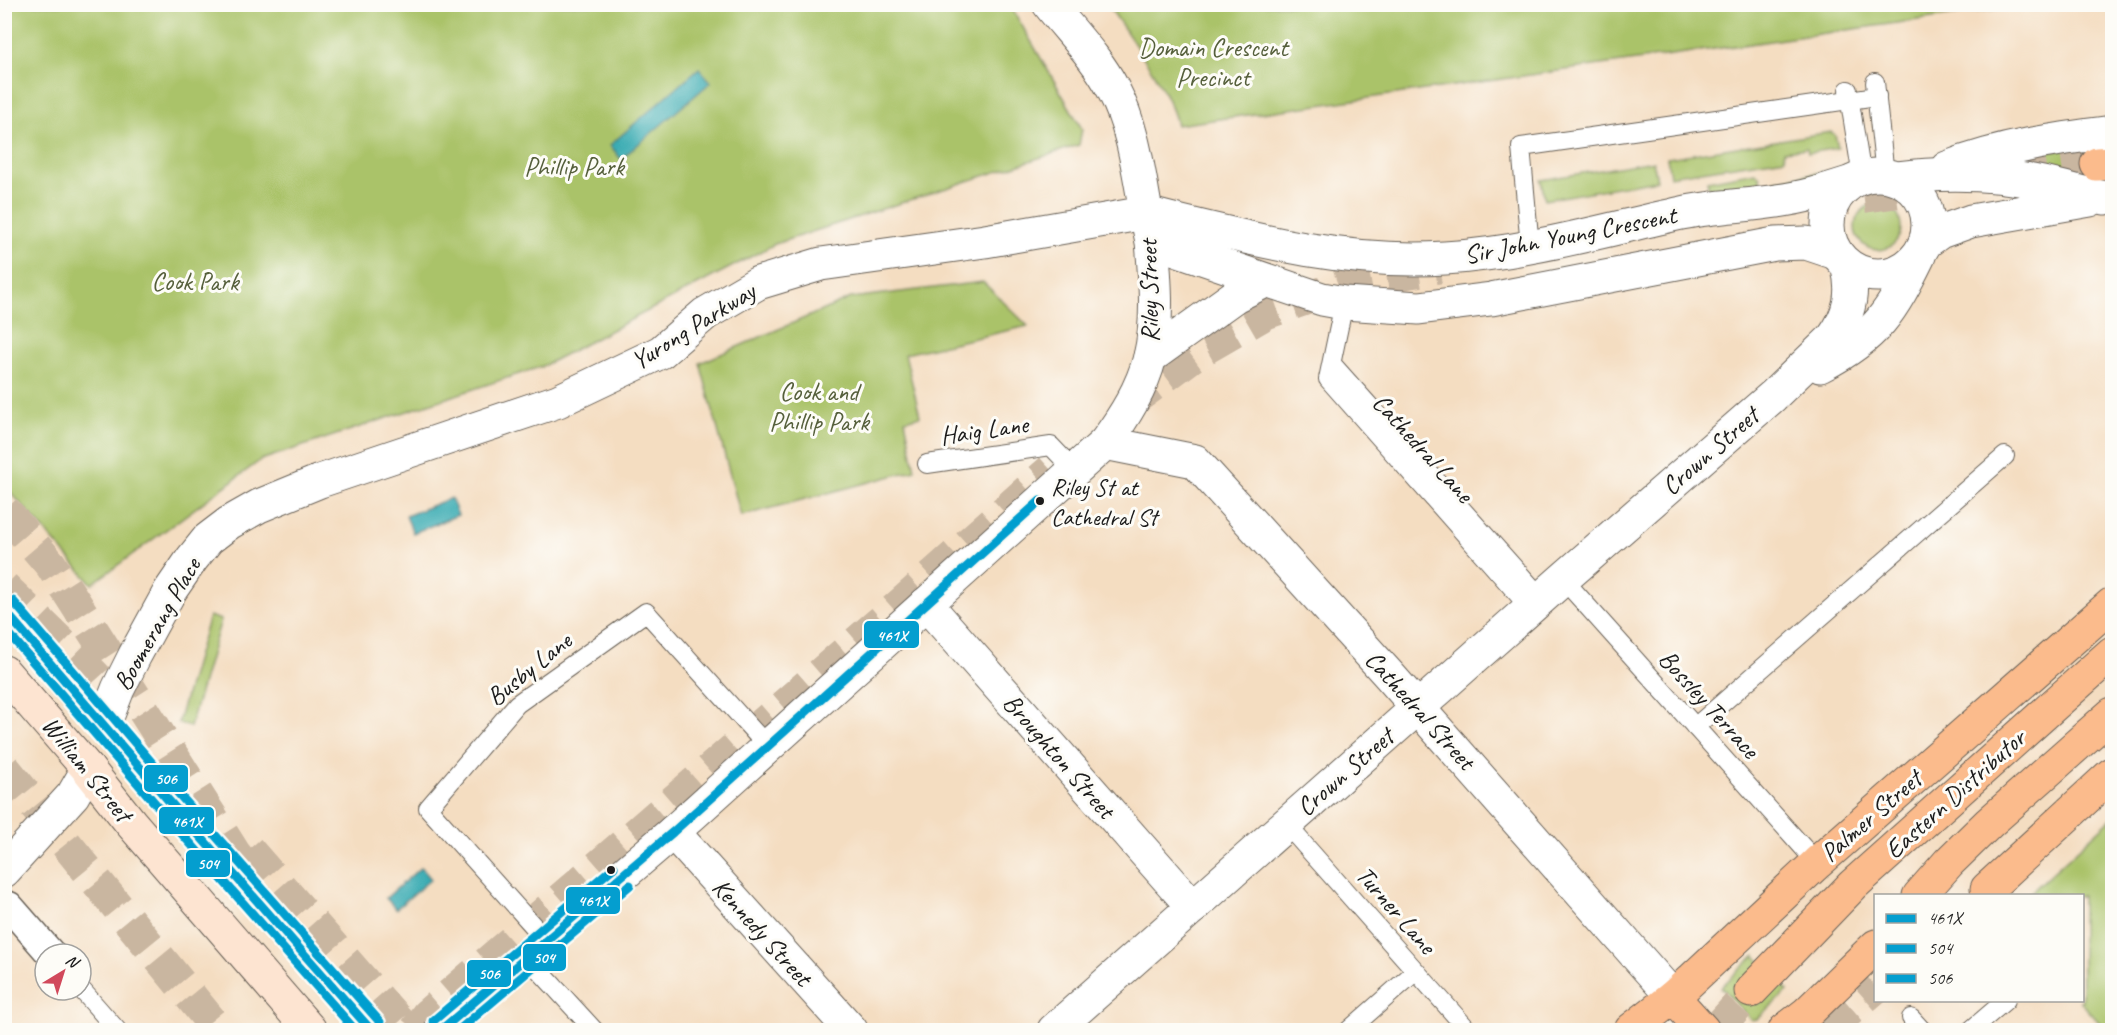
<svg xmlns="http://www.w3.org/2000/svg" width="2117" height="1035" font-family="Caveat,sans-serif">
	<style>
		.green { fill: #aac369; stroke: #637042; stroke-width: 1.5 }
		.water { fill: #3aacb3; stroke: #2b6468; stroke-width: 1.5 }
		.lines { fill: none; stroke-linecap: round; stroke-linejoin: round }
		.motorway-tunnel { stroke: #c9b6a0; stroke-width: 33; stroke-dasharray: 33 16; stroke-linecap: butt }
		.service-casing { stroke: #686056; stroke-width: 20 }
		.pedestrian-casing { stroke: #686056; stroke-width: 31 }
		.minor-casing { stroke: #686056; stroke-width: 35 }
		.tertiary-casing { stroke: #686056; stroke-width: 35 }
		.secondary-casing { stroke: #686056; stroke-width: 35 }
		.primary-casing { stroke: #686056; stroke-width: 35 }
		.motorway-casing { stroke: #686056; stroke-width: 35 }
		.service { stroke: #fff; stroke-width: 18 }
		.pedestrian { stroke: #fff; stroke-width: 28 }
		.minor { stroke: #fff; stroke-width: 33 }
		.tertiary { stroke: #fff; stroke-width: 33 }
		.secondary { stroke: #fde4d1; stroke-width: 33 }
		.primary { stroke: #fbbb8c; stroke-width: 33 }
		.motorway { stroke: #fbbb8c; stroke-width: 33 }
		.bus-1-casing { stroke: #fdfcf7; stroke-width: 14 }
		.bus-2-casing { stroke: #fdfcf7; stroke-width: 14 }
		.bus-3-casing { stroke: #fdfcf7; stroke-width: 14 }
		.bus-1 { stroke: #049ecf; stroke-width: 9 }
		.bus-2 { stroke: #049ecf; stroke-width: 9 }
		.bus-3 { stroke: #049ecf; stroke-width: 9 }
		.bus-dot { fill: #1c1c1c; stroke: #fdfcf7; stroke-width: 2 }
		.labels { text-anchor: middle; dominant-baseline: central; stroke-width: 6; stroke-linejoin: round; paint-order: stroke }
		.bus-label { font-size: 24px; fill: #1c1c1c; stroke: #fdfcf7; text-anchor: start }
		.park-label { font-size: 26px; fill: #555f3b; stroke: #fdfcf7 }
		.street-label { font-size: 26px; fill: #1c1c1c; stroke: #fdfcf7 }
		.line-badge { stroke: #fdfcf7; stroke-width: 2 }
		.badge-label { font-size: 16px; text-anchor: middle; font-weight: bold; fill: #fff }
	</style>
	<rect width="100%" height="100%" fill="#fdfcf7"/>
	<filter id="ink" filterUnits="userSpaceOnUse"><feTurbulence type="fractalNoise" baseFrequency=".0167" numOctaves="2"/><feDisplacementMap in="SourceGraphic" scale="12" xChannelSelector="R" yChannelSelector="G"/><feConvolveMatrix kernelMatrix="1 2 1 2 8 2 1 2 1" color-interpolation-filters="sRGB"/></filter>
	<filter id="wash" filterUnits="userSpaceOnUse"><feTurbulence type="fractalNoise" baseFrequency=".008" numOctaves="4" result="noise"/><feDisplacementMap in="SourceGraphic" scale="24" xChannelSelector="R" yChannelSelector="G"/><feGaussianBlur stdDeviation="1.35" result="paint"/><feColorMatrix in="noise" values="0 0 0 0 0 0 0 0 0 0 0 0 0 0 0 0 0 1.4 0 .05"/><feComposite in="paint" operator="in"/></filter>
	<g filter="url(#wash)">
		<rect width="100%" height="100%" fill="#f4ddc1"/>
		<g class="green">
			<polygon points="4,5 1010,5 1082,129 1079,145 775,244 543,366 261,460 92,584 5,486"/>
			<path d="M1108,5H2024L1177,125C1170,91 1128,35 1108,5Z"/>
			<polygon points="1831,132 1835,135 1838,148 1808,153 1807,148 1784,151 1785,158 1670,176 1667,158"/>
			<polygon points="2095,147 2098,179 2034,176 2032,153"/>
			<polygon points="1653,161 1657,180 1545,200 1541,180"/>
			<polygon points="1755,172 1759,175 1763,191 1714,193 1709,190 1707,181"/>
			<polygon points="1823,172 1823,174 1812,180 1776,189 1776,180"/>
			<circle cx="1878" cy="227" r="23"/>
			<polygon points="983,282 1028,326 905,354 920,416 905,420 915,470 741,516 700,363 851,298"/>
			<polygon points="209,616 221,620 190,727 178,723"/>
			<polygon points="2112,818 2112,1030 2106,1030 2080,1001 2082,1000 2082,896 2028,895"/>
			<polygon points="1755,955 1788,991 1757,1019 1751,1020 1721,987"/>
		</g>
		<g class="water">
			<polygon points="699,68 711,82 621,159 610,145"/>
			<polygon points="451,498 458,515 413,533 406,516"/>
			<polygon points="421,867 431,879 396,909 386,898"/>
		</g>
	</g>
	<g filter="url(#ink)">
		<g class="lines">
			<g class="motorway-tunnel">
				<polyline points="2014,176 2097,164"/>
				<polyline points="1815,203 1933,187"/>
				<polyline points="1126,405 1195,354 1266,313 1353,282 1439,267"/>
				<polyline points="4,510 51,565 235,854 254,878"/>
				<polyline points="4,587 94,675 121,705"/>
				<polyline points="4,768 218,1030"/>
				<polyline points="248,850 406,1030"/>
				<polyline points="416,1030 427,1015 892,612 1051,470"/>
				<polyline points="1716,1030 1751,991"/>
				<polyline points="1827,1030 1876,987"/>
			</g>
			<defs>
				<g id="service">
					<polyline points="1875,82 1885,175"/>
					<polyline points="1848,90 1862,177"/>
					<polyline points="1530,247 1521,147 1877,96"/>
					<polyline points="1344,303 1328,379 1531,609"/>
					<polyline points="1332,364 1542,599"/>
					<polyline points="927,464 1051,446 1074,470"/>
					<polyline points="1563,579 1817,863"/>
					<polyline points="1695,727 2005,456"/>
					<polyline points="1286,824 1468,1030"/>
					<polyline points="546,940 428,808 517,704 646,612 768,747"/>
					<polyline points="527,957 594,1030"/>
					<polyline points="81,989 117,1030"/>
					<polyline points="1911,1018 1922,1030"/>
					<polyline points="1349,1030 1416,971"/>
					<polyline points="1971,1030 2006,1000"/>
				</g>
				<polyline id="pedestrian" points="9,906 51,954"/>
				<g id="minor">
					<polyline points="1150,357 1235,296 1265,281"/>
					<polyline points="1105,443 1195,461 1389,675 1673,997"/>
					<polyline points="926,604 1193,907"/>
					<polyline points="104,725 118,689 135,655 170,591 192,559 208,539 229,523 259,506 320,481 558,401 661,352 705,314 758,283 821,264 985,241 1145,213"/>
					<polyline points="673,832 851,1030"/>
					<polyline points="4,871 73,795 88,769"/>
					<path d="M441,1030L673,832L1105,443C1124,417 1142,389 1150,357C1159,320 1155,279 1152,241"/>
				</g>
				<g id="tertiary">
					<path d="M1049,4C1071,32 1097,58 1113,89C1138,136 1140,191 1152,241L1322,299L1344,303L1419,308L1491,299L1775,244L1806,243L1836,253"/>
					<path d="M1947,168C2001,147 2056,139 2112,132"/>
					<circle cx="1878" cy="225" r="50"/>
					<path d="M1896,178C1944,172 1994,173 2042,183C2063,187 2084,194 2105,198"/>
					<path d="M1145,213C1243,237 1344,265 1445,258C1526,253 1604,230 1682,213C1714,206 1745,206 1777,201C1803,198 1827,190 1852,182"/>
					<polyline points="1926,242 1940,232 1971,221 2090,200"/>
					<path d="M1820,366C1877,337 1892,311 1919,256"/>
					<path d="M1054,1030L1563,579L1773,396L1833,338C1850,315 1855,292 1847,265"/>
				</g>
				<g id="secondary">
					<polyline points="4,609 169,801 371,1030"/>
					<polyline points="4,672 88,769 131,823 310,1030"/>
				</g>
				<g id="primary">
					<polyline points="1673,997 1703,1030"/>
					<polyline points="1631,1030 1673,997 1817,863 2112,604"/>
				</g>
				<g id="motorway">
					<polyline points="2097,164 2112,163"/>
					<polyline points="1987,889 2112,774"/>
					<polyline points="1919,896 1949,862 1989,823 2112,714"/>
					<polyline points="1751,991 1853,885 2112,653"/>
					<polyline points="1785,1030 1807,1013 1876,946"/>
				</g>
			</defs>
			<use href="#service" class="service-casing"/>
			<use href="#pedestrian" class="pedestrian-casing"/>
			<use href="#minor" class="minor-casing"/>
			<use href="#tertiary" class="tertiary-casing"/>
			<use href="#secondary" class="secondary-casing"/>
			<use href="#primary" class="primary-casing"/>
			<use href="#motorway" class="motorway-casing"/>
			<use href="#service" class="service"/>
			<use href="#pedestrian" class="pedestrian"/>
			<use href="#minor" class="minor"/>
			<use href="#tertiary" class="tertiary"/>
			<use href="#secondary" class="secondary"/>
			<use href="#primary" class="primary"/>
			<use href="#motorway" class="motorway"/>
			<defs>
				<g id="bus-1">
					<polyline points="4,610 169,801 371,1030"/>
					<polyline points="441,1030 673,832 1040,501"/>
				</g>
				<g id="bus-2">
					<polyline points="4,628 160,809 355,1030"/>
					<polyline points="459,1030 630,885"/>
				</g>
				<g id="bus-3">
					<polyline points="13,601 178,793 380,1022"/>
					<polyline points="433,1021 614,867"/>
				</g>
			</defs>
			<use href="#bus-1" class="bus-1-casing"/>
			<use href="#bus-2" class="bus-2-casing"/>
			<use href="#bus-3" class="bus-3-casing"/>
			<use href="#bus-1" class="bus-1"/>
			<use href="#bus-2" class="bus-2"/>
			<use href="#bus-3" class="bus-3"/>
		</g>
	</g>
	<g class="bus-dot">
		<circle cx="1040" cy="501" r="5"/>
		<circle cx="611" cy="870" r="5"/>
	</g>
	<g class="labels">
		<g class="bus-label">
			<text x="1051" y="487">Riley St at<tspan x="1051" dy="30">Cathedral St</tspan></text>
		</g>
		<g class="park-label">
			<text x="1213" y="47">Domain Crescent<tspan x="1213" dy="30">Precinct</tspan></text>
			<text x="574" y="166">Phillip Park</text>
			<text x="195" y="281">Cook Park</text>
			<text x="819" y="391">Cook and<tspan x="819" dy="30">Phillip Park</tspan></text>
		</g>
		<g class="street-label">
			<text transform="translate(1570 235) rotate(-11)">Sir John Young Crescent</text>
			<text transform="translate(1149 291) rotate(-91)">Riley Street</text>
			<text transform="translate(693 326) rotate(-32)">Yurong Parkway</text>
			<text transform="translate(984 430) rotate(-8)">Haig Lane</text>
			<text transform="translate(1423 448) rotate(48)">Cathedral Lane</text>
			<text transform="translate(1710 451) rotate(-41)">Crown Street</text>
			<text transform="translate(157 624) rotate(-60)">Boomerang Place</text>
			<text transform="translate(529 669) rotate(-39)">Busby Lane</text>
			<text transform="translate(1709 704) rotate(48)">Bossley Terrace</text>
			<text transform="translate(1420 710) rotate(48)">Cathedral Street</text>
			<text transform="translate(1059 756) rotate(49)">Broughton Street</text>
			<text transform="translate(87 769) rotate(51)">William Street</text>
			<text transform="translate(1345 772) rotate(-41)">Crown Street</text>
			<text transform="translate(1955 794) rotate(-42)">Eastern Distributor</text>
			<text transform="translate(1871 816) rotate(-41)">Palmer Street</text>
			<text transform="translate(1396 910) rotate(49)">Turner Lane</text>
			<text transform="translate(762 932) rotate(48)">Kennedy Street</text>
		</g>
	</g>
	<g class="line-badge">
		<rect x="863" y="620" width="57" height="29" rx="6" fill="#049ecf"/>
		<rect x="143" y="764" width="46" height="29" rx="6" fill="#049ecf"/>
		<rect x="158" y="806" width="57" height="29" rx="6" fill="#049ecf"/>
		<rect x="185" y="849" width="46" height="29" rx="6" fill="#049ecf"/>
		<rect x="565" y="886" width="56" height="29" rx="6" fill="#049ecf"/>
		<rect x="522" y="943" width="45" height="29" rx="6" fill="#049ecf"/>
		<rect x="466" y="959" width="46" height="29" rx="6" fill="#049ecf"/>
	</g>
	<g class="badge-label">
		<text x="892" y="641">461X</text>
		<text x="166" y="784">506</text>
		<text x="187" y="827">461X</text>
		<text x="208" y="869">504</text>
		<text x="593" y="906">461X</text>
		<text x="544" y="963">504</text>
		<text x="489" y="979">506</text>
	</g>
	<rect width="2117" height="1035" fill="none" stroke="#fdfcf7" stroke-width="24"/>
	<rect x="1874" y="894" width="210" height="108" fill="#fdfcf7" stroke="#a3a29f" stroke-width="1.5"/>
	<rect x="1886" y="914" width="30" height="9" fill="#049ecf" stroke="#a3a29f" stroke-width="1.5"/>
	<text x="1928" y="924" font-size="18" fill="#1c1c1c">461X</text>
	<rect x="1886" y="944" width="30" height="9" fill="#049ecf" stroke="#a3a29f" stroke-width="1.5"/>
	<text x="1928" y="954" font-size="18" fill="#1c1c1c">504</text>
	<rect x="1886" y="974" width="30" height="9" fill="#049ecf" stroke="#a3a29f" stroke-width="1.5"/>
	<text x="1928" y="984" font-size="18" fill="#1c1c1c">506</text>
	<g transform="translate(63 972) rotate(38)"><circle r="28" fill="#fdfcf7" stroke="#a3a29f" stroke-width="1.5"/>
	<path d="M0-4.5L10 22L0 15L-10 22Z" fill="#d1495b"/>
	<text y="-9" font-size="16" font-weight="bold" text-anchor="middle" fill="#1c1c1c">N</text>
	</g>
</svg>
